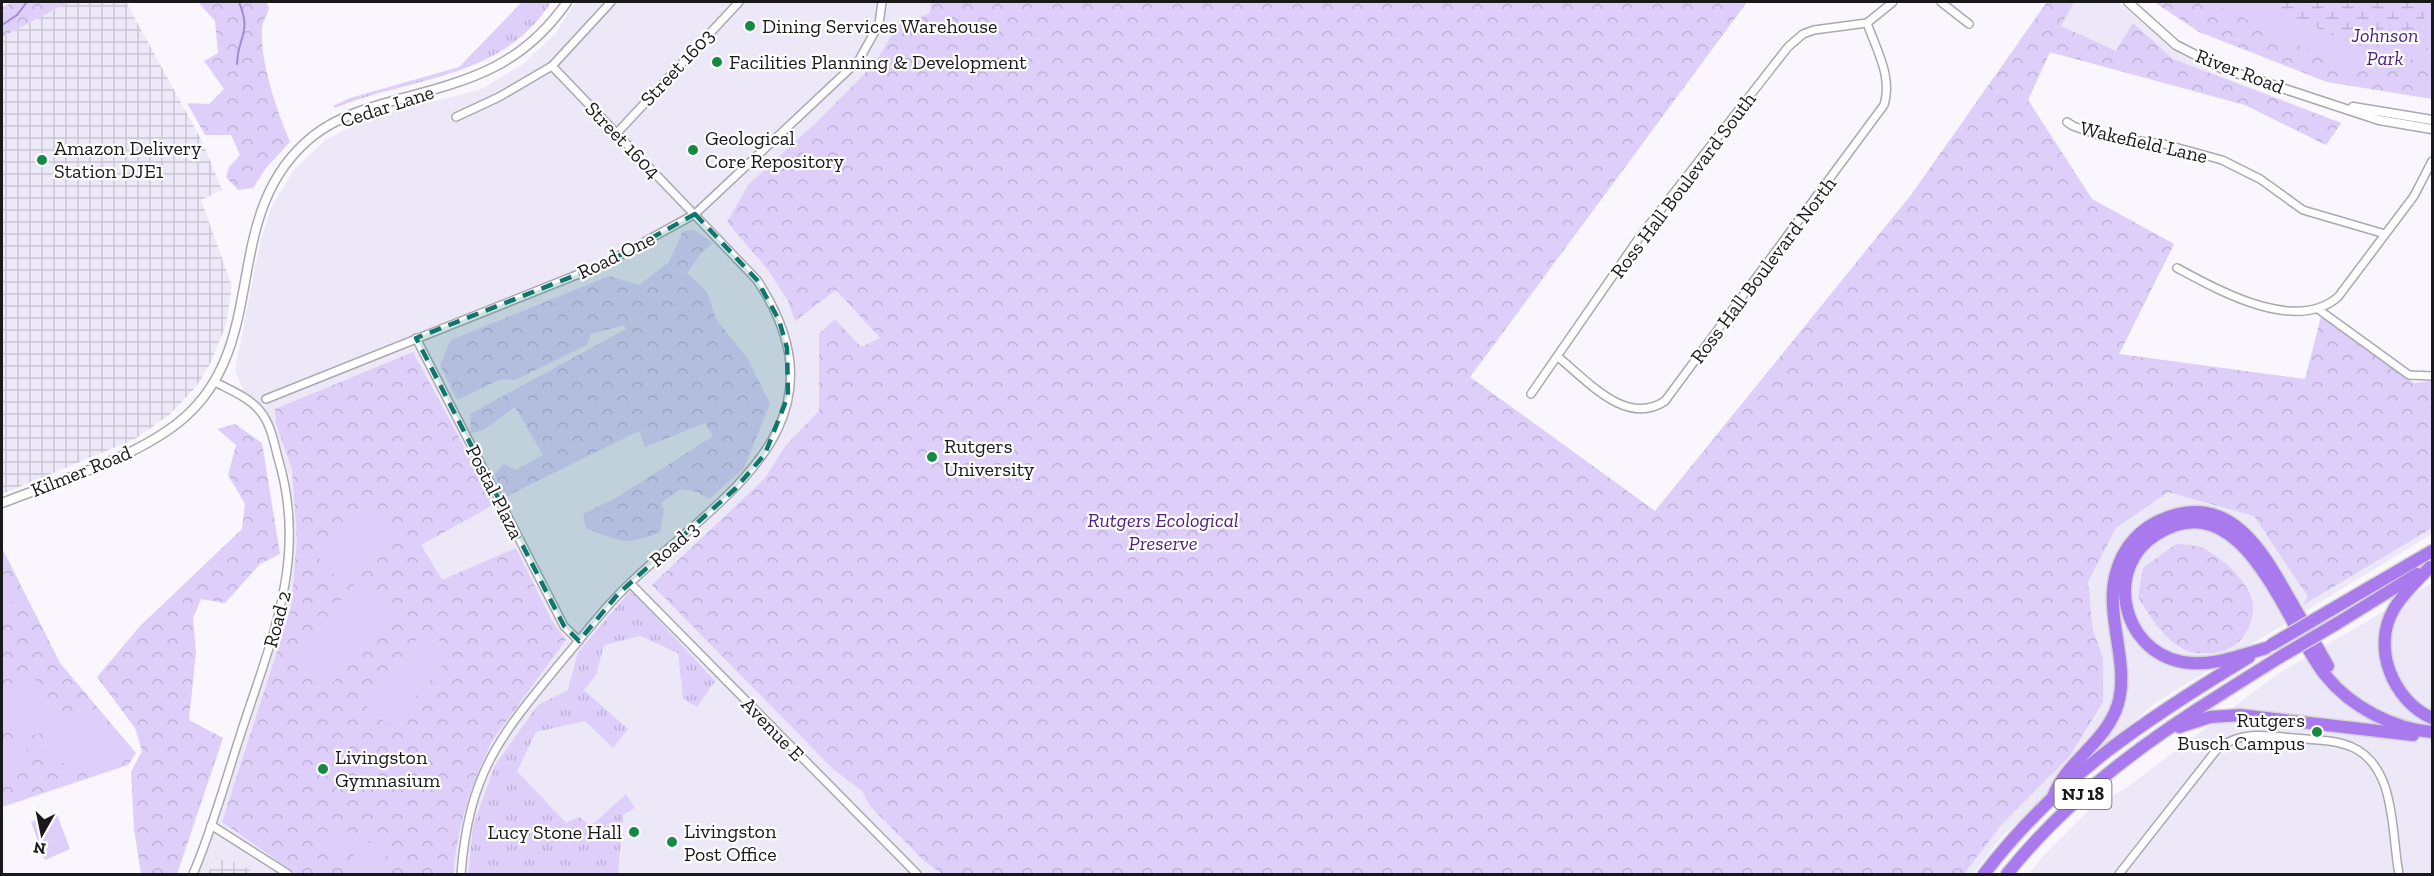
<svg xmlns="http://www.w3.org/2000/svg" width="2434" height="876" font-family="'Zilla Slab',serif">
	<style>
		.built { fill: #ede8f7 }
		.industrial { fill: url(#industrial-grid) }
		.grass { fill: url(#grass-tufts) }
		.forest { fill: url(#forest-crowns) }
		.wetland { fill: url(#wetland-marsh) }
		.pitch { fill: #ddcffa }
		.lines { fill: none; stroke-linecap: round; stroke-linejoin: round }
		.stream { stroke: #a687da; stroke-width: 2 }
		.minor-casing { stroke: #aba8b0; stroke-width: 10 }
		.tertiary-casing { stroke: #aba8b0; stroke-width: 11 }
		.motorway-casing { stroke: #d6d5d6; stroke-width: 15 }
		.minor { stroke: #fff; stroke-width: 7 }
		.tertiary { stroke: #fff; stroke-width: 8 }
		.motorway { stroke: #a87aed; stroke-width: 12 }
		.motorway-bridge-casing { stroke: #d6d5d6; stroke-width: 15; stroke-linecap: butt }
		.motorway-bridge { stroke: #a87aed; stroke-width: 12 }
		.marked { fill: #0f766e; fill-opacity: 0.2; stroke: #0f766e; stroke-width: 4.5; stroke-dasharray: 12 8; stroke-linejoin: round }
		.poi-dot { fill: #168a43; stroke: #fff; stroke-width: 2 }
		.labels { text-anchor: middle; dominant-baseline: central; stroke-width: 4.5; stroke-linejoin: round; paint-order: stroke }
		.shield { fill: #fff; stroke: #5e5d5f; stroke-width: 1.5 }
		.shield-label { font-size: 18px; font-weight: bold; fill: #19181a }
		.poi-label { font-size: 20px; fill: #19181a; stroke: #fff; text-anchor: start }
		.park-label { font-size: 20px; font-style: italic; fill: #4e2081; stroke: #fff }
		.street-label { font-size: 20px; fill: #19181a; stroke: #fff }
	</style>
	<defs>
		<pattern id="industrial-grid" width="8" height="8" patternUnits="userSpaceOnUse" patternTransform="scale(1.5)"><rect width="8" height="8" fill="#ede8f7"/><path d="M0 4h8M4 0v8" fill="none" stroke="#cbc6d3"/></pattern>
		<pattern id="grass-tufts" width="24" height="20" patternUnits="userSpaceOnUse" patternTransform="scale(1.5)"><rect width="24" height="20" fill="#ddcffa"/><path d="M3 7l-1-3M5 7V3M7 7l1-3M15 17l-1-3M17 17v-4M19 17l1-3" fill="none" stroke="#bdb1d6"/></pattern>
		<pattern id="forest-crowns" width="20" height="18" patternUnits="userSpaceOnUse" patternTransform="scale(1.5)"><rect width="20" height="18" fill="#ddcffa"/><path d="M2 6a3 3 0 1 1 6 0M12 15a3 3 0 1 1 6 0" fill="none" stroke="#bdb1d6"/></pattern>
		<pattern id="wetland-marsh" width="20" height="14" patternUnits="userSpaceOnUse" patternTransform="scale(1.5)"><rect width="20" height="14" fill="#ddcffa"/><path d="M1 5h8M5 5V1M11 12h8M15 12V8" fill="none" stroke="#bdb1d6"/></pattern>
	</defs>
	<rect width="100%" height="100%" fill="#f9f6fe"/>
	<g class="built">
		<polygon points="576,2 1747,2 1470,377 1655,511 1911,195 2047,2 2118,2 2177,52 2212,72 2341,123 2326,145 2245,105 2050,52 2028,100 2092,199 2174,244 2119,354 2305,379 2321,317 2414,383 2432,381 2432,534 2155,703 2004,834 1973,874 196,874 216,828 287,604 293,560 290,478 266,411 244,392 235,370 260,242 271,208 293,171 324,141 369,117 479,90 522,65 555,34"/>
		<polygon points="2432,583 2432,874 2029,874 2044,855 2091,808 2126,788 2276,675"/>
	</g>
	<g class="industrial">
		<polygon points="69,2 126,2 202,141 222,190 201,200 232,286 226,325 210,364 196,387 169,415 135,439 2,494 2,37"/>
		<polygon points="215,858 239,863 256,874 208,874"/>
	</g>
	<g class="grass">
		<path d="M522,2H551C502,80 412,76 335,108L333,106L350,98L459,67Z"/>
		<polygon points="631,590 715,681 697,707 683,699 678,653 640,636 604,645 596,675 584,690 628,729 613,748 585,721 536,732 517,771 566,823 579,817 591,826 626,794 635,808 623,815 618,874 468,874 473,826 495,765 538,705 568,690 578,652"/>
	</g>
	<g class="forest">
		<polygon points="12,2 69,2 2,37 2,8"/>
		<path d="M198,2H266L269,7C268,15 262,21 262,29C260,63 277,110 290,142L266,168L253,188L238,190L226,177L229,167L240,155L231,135H205L187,103L209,104L224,89L204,61L218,53L215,21Z"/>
		<polygon points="931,2 1747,2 1470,377 1655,511 1911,195 2047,2 2074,2 2061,26 2116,51 2133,23 2173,59 2341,123 2326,145 2245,105 2050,52 2028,100 2092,199 2174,244 2119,354 2305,379 2321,317 2414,383 2432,381 2432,528 2303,605 2308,597 2254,516 2168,492 2116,528 2088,582 2093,631 2103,658 2103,702 2069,757 2002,824 1964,874 942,874 923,860 870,806 862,791 833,769 652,585 765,478 786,445 819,411 819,334 835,319 861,347 880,338 836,290 795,321 788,301 768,270 727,222 748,185 820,119 876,62 897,26 930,13"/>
		<polygon points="2154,2 2432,2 2432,99 2327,82 2199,32"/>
		<path d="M694,230L713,243L702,252L687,273L707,292L716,319L748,359L770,404L744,468L709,499L697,492L681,489L661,503L664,509L660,532C627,546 619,542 586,528L583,514L616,498L713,436L705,423L645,447L639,431L505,497L494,474L504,464L516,470L543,455L515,407L482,431L471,433L470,414L626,329L624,325L591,334L587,345L515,380L501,379L457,400L440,365L451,340L609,276L639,285L669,262L683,231Z"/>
		<path d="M413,352L495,504L421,545L442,580L516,548L551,619L566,640L494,738C471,782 458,825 453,874H297L222,822L291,608L297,539L292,469L276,424L275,409Z"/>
		<polygon points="235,424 262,443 280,554 260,564 225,603 201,599 193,618 196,652 189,720 223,738 177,874 141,874 134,829 131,772 142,751 135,728 97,677 140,626 242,529 245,504 228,475 236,445 217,429"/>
		<path d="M2176,544C2203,545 2204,547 2225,563C2235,571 2249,587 2252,600C2258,629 2234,656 2205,653C2200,653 2192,653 2187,651C2164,640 2151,618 2138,597L2143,568Z"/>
		<polygon points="2,548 60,663 136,753 128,765 2,807"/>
	</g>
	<path class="wetland" d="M2262,2H2431C2428,15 2420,28 2409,36C2363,66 2304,22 2262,2Z"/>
	<g class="pitch">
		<path d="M2211,2H2262L2351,44L2370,48L2385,47L2414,32L2423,21L2432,2V43C2417,57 2402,68 2380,70C2343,73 2248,19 2211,2Z"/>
		<polygon points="370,511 393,537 341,583 318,557"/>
		<polygon points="2,570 15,600 2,608"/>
		<polygon points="356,582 393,612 331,685 295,656"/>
		<polygon points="425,629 453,652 391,727 364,704"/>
		<path d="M24,676L34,677L62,722C42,736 23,741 2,728V689Z"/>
		<path d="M86,707L97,711L126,756C120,760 112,766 105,769C80,778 53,761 40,741Z"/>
		<path d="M2,739L28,743C25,760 20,779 2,787Z"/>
		<polygon points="56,812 70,849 45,860 31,822"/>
		<polygon points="336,830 388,849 379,874 347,874 354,855 330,846"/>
	</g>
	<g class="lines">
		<g class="stream">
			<polyline points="2,25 17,15 27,2"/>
			<path d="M237,64C238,35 252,34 239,2"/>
		</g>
		<defs>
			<g id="minor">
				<polyline points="1941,2 1969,24"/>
				<polyline points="456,117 499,97 552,66 611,2"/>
				<polyline points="2067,122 2073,126 2104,137 2164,144 2222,160 2260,179 2303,210 2385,234"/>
				<polyline points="616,134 739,2"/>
				<path d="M2177,268C2218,290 2295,334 2338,297L2414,196L2432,161"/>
				<polyline points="2318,309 2409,375 2432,376"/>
				<polyline points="416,338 564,626 579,641"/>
				<path d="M1558,357C1588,381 1626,427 1665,401L1884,105C1893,77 1876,49 1867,23"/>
				<polyline points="1531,394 1641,235 1788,47 1803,34 1814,30 1867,23 1893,2"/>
				<polyline points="266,399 604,264 695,214 859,60 879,24 882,2"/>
				<polyline points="630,583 917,874"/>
				<polyline points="211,825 288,874"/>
				<path d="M193,874C212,830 225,782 240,736C270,642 309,559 278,458C274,443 271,424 260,411C250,398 230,390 215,382"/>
				<path d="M461,874C469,773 499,737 561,662C581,639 599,614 620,593C710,501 857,431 757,280L552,66"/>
				<path d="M2119,874L2218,748C2242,731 2265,735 2293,738C2312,740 2334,739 2352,747C2397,767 2391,834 2399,874"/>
			</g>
			<g id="tertiary">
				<polyline points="2128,2 2176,45 2221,68 2379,120 2432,129"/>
				<polyline points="2353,107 2432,120"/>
				<path d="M2,503C58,481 140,457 185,417C272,340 218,212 313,136C337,117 367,108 396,100C469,80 521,68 567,2"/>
			</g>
			<g id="motorway">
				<path d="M2430,567C2418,580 2403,593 2394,609C2371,647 2393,701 2432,718"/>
				<polyline points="2329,611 2432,551"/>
				<polyline points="2336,624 2417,574"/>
				<path d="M2266,648C2239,656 2211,667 2182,662C2120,650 2104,566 2157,534C2245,480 2286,627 2326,676C2351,707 2394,729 2432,732"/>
				<polyline points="2179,727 2210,717 2240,715 2413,735"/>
				<path d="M2053,797C2066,761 2106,743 2118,704C2130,661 2104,616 2116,573C2123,547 2141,527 2166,518C2231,493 2263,552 2289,598C2302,621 2315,643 2328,666"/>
				<path d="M1984,874C2058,777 2146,719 2249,657"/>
				<path d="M2007,874C2085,777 2176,722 2280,657"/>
			</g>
		</defs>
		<use href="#minor" class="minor-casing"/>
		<use href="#tertiary" class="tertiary-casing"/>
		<use href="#motorway" class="motorway-casing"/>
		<use href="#minor" class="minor"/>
		<use href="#tertiary" class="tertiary"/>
		<use href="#motorway" class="motorway"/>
		<defs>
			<g id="motorway-bridge">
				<polyline points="2271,645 2329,611"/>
				<polyline points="2280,657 2336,624"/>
			</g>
		</defs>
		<use href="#motorway-bridge" class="motorway-bridge-casing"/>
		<use href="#motorway-bridge" class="motorway-bridge"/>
	</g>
	<path class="marked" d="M695,214L757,280L779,320L787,348L788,396L765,454L735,489L618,594L579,641L564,626L416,338L604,264Z"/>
	<g class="poi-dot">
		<circle cx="750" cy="26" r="6"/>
		<circle cx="717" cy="62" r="6"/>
		<circle cx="693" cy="150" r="6"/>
		<circle cx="42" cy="160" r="6"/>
		<circle cx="932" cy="457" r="6"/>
		<circle cx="2317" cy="732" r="6"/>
		<circle cx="323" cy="769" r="6"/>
		<circle cx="634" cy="832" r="6"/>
		<circle cx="672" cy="842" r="6"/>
	</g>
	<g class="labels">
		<rect class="shield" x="2054.5" y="779" width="57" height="30" rx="4.5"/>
		<g class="shield-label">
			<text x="2083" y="794">NJ 18</text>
		</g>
		<g class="poi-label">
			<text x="762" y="26">Dining Services Warehouse</text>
			<text x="729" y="62">Facilities Planning &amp; Development</text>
			<text x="705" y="138">Geological<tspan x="705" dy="23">Core Repository</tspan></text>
			<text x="54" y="148">Amazon Delivery<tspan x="54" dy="23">Station DJE1</tspan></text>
			<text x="944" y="446">Rutgers<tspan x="944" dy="23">University</tspan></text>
			<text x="2305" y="720" text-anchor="end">Rutgers<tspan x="2305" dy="23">Busch Campus</tspan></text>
			<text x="335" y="757">Livingston<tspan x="335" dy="23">Gymnasium</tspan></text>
			<text x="684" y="831">Livingston<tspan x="684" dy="23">Post Office</tspan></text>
			<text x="622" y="832" text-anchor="end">Lucy Stone Hall</text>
		</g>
		<g class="park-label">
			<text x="2385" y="35">Johnson<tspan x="2385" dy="23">Park</tspan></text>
			<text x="1163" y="520">Rutgers Ecological<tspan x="1163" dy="23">Preserve</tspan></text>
		</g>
		<g class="street-label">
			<text transform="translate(677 67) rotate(-47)">Street 1603</text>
			<text transform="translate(2240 71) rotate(21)">River Road</text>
			<text transform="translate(387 106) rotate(-18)">Cedar Lane</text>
			<text transform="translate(623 140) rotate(46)">Street 1604</text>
			<text transform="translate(2144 142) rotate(13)">Wakefield Lane</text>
			<text transform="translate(1683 185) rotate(-53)">Ross Hall Boulevard South</text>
			<text transform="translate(616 255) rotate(-26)">Road One</text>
			<text transform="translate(1763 270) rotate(-53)">Ross Hall Boulevard North</text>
			<text transform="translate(81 471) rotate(-22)">Kilmer Road</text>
			<text transform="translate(495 492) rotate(63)">Postal Plaza</text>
			<text transform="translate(674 544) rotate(-41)">Road 3</text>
			<text transform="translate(277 619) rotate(-75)">Road 2</text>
			<text transform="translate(773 729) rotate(46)">Avenue E</text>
		</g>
	</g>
	<rect width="2434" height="876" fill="none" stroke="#19181a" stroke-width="6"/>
	<g transform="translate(42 834) rotate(189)" stroke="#ffffff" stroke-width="4.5" paint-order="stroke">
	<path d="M0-4.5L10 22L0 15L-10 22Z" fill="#19181a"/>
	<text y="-9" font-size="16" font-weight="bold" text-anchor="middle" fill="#19181a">N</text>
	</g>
</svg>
